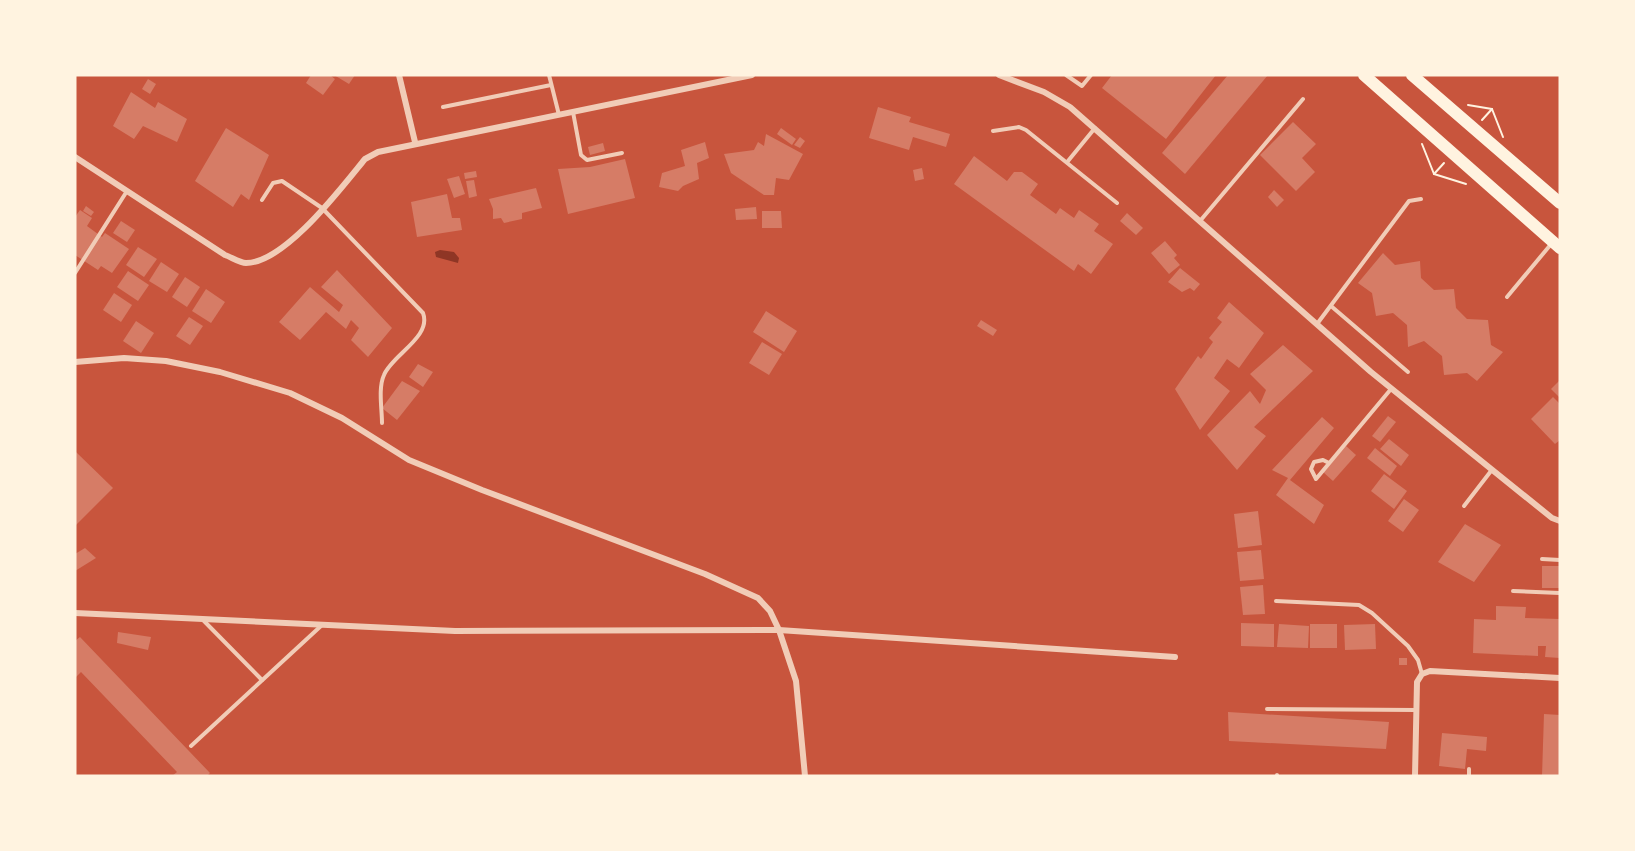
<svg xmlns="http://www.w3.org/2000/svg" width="1635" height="851" font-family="Helvetica,sans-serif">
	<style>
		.water { fill: #8f3625 }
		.building { fill: #d67c66 }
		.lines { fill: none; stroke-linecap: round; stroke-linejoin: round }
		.path { stroke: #fff3e0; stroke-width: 2 }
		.service { stroke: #f1ccb7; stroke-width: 4 }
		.minor { stroke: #f1ccb7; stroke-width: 6 }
		.trunk { stroke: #fff3e0; stroke-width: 12 }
	</style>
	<rect width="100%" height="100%" fill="#c8553d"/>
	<polygon class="water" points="440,250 454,252 459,258 458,263 436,257 435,252"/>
	<g class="building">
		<polygon points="311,75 330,75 335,79 323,95 306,83"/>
		<polygon points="334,75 355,75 349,84"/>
		<polygon points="1112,75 1216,75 1166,139 1102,88"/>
		<polygon points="1228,75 1268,75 1185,174 1162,153"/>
		<polygon points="148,79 156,84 150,94 142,89"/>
		<polygon points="131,92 155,108 158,102 187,119 177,142 143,126 134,139 113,126"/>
		<polygon points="878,107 911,117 909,122 950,134 946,147 913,137 909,150 869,138"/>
		<polygon points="1293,122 1316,144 1302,158 1315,172 1296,191 1260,155"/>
		<polygon points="226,128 269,155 249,200 241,194 233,207 195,181"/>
		<polygon points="781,128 796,139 792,145 777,134"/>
		<polygon points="766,134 803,154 789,180 776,178 774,195 764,195 731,173 724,154 754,150 758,142 764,146"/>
		<polygon points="800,137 805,141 800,148 794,145"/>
		<polygon points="705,142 709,158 697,163 699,179 683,186 678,191 659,187 662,173 685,166 681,150"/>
		<polygon points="603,143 605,151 590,155 588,147"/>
		<polygon points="974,156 1007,181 1014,172 1022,172 1038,184 1030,195 1056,214 1060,208 1074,218 1079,210 1099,224 1094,231 1113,244 1091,274 1078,264 1074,271 954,184"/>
		<polygon points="625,159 635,198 568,214 558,169 590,167"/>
		<polygon points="922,168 924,179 915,181 913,170"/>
		<polygon points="476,171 477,177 465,179 464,173"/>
		<polygon points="459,176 465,194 454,198 447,179"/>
		<polygon points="474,180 477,196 469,198 466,181"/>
		<polygon points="536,188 542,208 522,213 522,219 504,223 501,218 493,219 493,209 489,199"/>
		<polygon points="1274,190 1284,200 1277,207 1268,197"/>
		<polygon points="447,194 452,218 460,218 462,230 417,237 411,202"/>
		<polygon points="86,206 94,212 91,216 83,211"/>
		<polygon points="756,207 757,219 736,220 735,209"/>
		<polygon points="80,210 92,218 87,226 102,237 105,233 129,249 112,273 101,266 98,270 75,255 75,217"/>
		<polygon points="762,211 781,211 782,228 762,228"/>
		<polygon points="1127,213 1143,228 1136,235 1120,221"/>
		<polygon points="121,221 135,230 127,242 113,233"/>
		<polygon points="1165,241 1177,255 1174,258 1180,265 1169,274 1151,253"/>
		<polygon points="138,247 157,259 144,277 126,265"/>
		<polygon points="1383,253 1395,265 1420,261 1421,278 1434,290 1454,289 1456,308 1467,319 1488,320 1491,345 1503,352 1477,381 1467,373 1444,375 1442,356 1424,341 1408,347 1407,325 1393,313 1376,316 1372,293 1358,283"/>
		<polygon points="161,262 179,274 167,292 149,281"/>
		<polygon points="1180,268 1200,284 1194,291 1190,288 1182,292 1168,282"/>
		<polygon points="337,270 392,328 368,357 351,340 359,328 351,320 346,329 326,312 300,340 279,322 310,287 339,312 343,305 321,287"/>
		<polygon points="128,271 149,285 138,301 117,287"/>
		<polygon points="185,277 200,287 187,307 172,297"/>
		<polygon points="206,289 225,302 211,323 192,311"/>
		<polygon points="114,293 132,305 121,322 103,310"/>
		<polygon points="1229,302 1264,333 1239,368 1227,359 1214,378 1230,391 1200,430 1175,389 1198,356 1201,359 1213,342 1209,338 1222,322 1217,318"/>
		<polygon points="766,311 797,331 784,352 753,332"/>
		<polygon points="189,317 203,326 190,345 176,336"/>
		<polygon points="981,320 997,330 993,336 977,326"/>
		<polygon points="136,321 154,333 141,353 123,341"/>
		<polygon points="762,342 782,354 769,375 749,363"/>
		<polygon points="1283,345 1313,371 1254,427 1266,436 1237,470 1207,435 1250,391 1260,404 1266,390 1250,374"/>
		<polygon points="418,364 433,372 423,387 409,377"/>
		<polygon points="1560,380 1560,398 1551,389"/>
		<polygon points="402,381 420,391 397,420 382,408"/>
		<polygon points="1553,397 1560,404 1560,440 1555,444 1531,419"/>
		<polygon points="1388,416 1396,422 1380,442 1372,436"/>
		<polygon points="1322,417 1334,428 1290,480 1324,505 1314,524 1276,495 1288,478 1272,470"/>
		<polygon points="1389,439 1409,455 1401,466 1380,449"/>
		<polygon points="1346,446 1356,455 1333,481 1323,472"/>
		<polygon points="1375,448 1397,466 1390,476 1367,458"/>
		<polygon points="75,451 113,488 75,526"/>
		<polygon points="1384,474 1407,491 1394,509 1371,491"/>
		<polygon points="1404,499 1419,510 1403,532 1388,521"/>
		<polygon points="1258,511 1262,545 1238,548 1234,514"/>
		<polygon points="1465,524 1501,545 1474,582 1438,562"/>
		<polygon points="85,548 96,558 75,571 75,554"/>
		<polygon points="1261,550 1264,579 1240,581 1237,552"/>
		<rect x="1542" y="566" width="18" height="22"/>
		<polygon points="1263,585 1265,614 1243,615 1240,587"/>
		<polygon points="1496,606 1526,607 1525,618 1560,619 1560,658 1545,657 1546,646 1538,646 1538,656 1473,653 1474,619 1496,620"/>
		<polygon points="1241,623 1274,624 1274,647 1241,646"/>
		<polygon points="1279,624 1309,626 1308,648 1277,647"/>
		<rect x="1310" y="624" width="27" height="24"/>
		<polygon points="1375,624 1376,649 1345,650 1344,625"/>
		<polygon points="118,632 151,637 148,650 117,643"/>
		<polygon points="80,637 210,773 207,776 172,776 177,772 81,672 75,678 75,641"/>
		<rect x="1399" y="658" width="8" height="7"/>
		<polygon points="1228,712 1389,722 1386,749 1229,741"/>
		<polygon points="1544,714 1560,715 1560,776 1542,776"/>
		<polygon points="1442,733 1487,737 1486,751 1467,749 1465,769 1439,766"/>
	</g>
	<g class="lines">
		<g class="path">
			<polyline points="1468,105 1492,109"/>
			<polyline points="1492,109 1503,137"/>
			<polyline points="1482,120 1492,109"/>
			<polyline points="1422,144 1434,174"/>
			<polyline points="1434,174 1444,163"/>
			<polyline points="1434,174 1466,184"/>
		</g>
		<g class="service">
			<polyline points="549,75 559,115"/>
			<polyline points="1066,75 1082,86 1091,75"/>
			<polyline points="443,107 551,85"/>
			<polyline points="573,112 581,155 587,160 622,153"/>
			<polyline points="993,131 1019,127 1026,130 1117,203"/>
			<polyline points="1068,161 1095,128"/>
			<path d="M262,200L273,183L282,181L322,208L423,313C432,337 392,355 384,375C378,388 382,409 382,423"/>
			<polyline points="1200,221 1303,99"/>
			<polyline points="75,273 127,191"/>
			<polyline points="1507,297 1552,243"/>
			<polyline points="1331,306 1408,372"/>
			<polyline points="1317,324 1409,201 1421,199"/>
			<polyline points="1329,463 1323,460 1314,462 1311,469 1316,479 1391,389"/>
			<polyline points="1464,506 1491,471"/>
			<polyline points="1542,559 1560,560"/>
			<polyline points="1513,591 1560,593"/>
			<polyline points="1276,601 1359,605 1372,613 1408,646 1418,660 1422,674"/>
			<polyline points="204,621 262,680"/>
			<polyline points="1267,709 1416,710"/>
			<polyline points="191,746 322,625"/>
			<polyline points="1277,775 1277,776"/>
			<polyline points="1469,776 1469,769"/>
		</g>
		<g class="minor">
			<polyline points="399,75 415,142"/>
			<polyline points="999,75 1044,92 1070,107 1371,372 1552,518 1560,521"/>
			<path d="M75,157L225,255C231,257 240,263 246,263C285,263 342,187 365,159L378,152L752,75"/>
			<polyline points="75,362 124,358 166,361 220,372 290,393 342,418 409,460 482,490 705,574 758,598 770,611 779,630 796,681 805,776"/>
			<polyline points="75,613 455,631 779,630 1175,657"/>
			<polyline points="1415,776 1417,682 1422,674 1430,671 1560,678"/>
		</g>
		<g class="trunk">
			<polyline points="1364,75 1560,248"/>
			<polyline points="1412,75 1560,203"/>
		</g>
	</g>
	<rect width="1635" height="851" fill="none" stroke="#fff3e0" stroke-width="153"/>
</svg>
